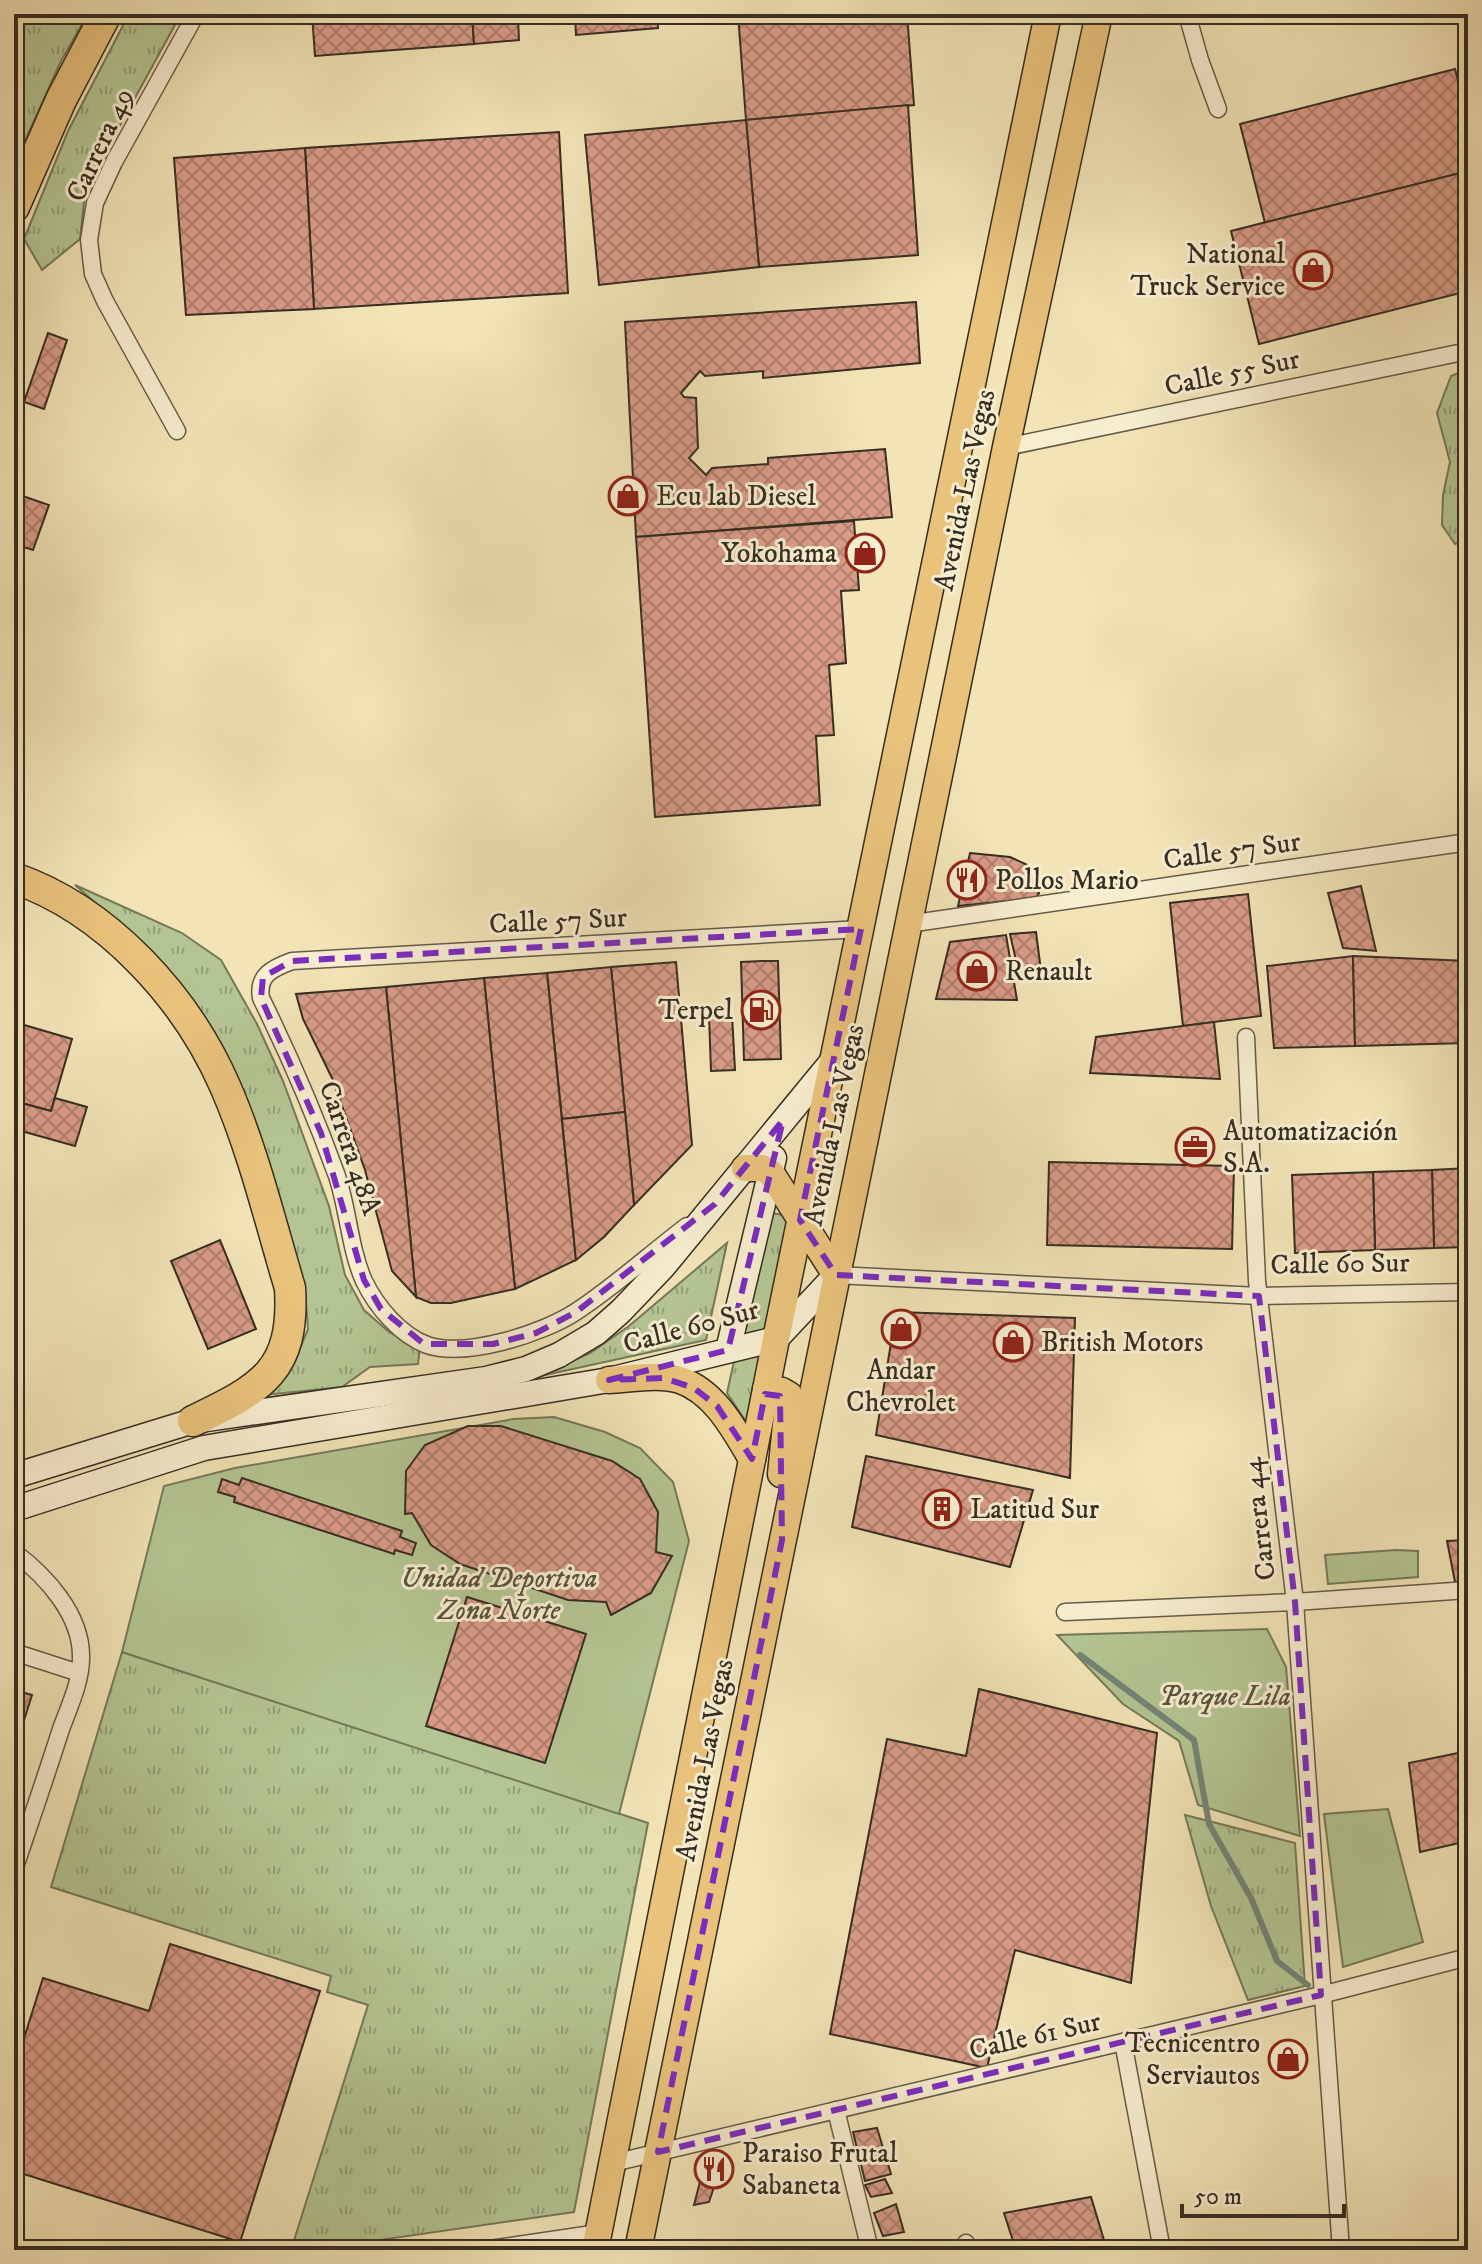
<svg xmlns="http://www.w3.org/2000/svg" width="1482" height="2264" font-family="'IM FELL DW Pica',serif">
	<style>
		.grass { fill: url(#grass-tufts); stroke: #75795a; stroke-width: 2 }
		.park { fill: #b4c593; stroke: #75795a; stroke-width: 2 }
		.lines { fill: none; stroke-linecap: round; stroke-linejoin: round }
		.stream { stroke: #738477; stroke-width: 6 }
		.building { fill: url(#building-cross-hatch); stroke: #362d21; stroke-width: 2 }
		.street-casing { stroke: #655b46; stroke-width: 19 }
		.secondary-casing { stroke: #362d21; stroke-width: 27 }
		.primary-casing { stroke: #362d21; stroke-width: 29 }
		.highway-casing { stroke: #362d21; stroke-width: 33 }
		.street { stroke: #f7edd0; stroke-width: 16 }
		.secondary { stroke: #f7edd0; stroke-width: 24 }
		.primary { stroke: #e9c27c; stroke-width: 26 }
		.highway { stroke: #e9c27c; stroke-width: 30 }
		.marked { fill: none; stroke: #7b2cbf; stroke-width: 6; stroke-dasharray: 16 10; stroke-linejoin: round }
		.labels { text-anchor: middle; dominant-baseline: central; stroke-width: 6; stroke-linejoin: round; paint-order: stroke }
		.street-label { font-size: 28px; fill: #362d21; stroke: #f7edd0 }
		.poi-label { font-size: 28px; fill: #362d21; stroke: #f7edd0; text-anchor: start }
		.park-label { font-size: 28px; font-style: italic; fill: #56533e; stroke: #f7edd0 }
	</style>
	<defs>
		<pattern id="grass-tufts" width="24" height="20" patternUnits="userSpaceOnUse" patternTransform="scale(2)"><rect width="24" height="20" fill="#b4c593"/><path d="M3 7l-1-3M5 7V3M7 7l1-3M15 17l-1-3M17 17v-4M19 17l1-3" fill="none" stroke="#93a078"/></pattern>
		<pattern id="building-cross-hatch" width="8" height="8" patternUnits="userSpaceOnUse" patternTransform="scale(2)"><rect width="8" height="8" fill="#d99b88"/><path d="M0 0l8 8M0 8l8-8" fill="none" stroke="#b17f6f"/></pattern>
	</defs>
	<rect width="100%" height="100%" fill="#f2e4b7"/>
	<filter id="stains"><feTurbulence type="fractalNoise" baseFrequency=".0025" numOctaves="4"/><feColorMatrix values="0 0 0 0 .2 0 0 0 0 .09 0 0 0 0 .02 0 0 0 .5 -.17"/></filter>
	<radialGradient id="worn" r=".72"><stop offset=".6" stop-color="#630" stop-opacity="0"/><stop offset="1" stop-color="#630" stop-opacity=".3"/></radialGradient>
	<g class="grass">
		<polygon points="14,14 88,14 61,61 14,165"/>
		<polygon points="129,14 181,14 90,180 84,202 80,239 42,270 24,239 68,131"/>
		<polygon points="1468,369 1468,440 1465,447 1468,539 1455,544 1442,525 1443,495 1450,462 1437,413 1451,376"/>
		<polygon points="75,885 182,933 221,960 257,1024 283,1081 329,1206 345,1275 364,1310 389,1332 420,1348 418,1364 370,1367 342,1387 264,1395 295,1361 308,1329 305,1289 267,1156 241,1085 203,1020 124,928"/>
		<polygon points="767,1212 794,1217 749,1426 727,1393"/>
		<polygon points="727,1243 706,1340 536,1377 590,1353 629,1326"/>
		<polygon points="122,1652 648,1823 574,2212 310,2250 291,2250 368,2005 327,1992 331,1976 51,1887"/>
		<polygon points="1185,1815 1295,1843 1305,1986 1248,2000 1211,1906"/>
	</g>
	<g class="park">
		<polygon points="554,1417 605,1432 640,1448 673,1482 689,1541 619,1814 122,1652 164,1486 235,1468 514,1419"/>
		<polygon points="1396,1550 1418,1551 1418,1577 1328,1584 1325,1555"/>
		<polygon points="1267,1629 1286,1667 1300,1836 1198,1805 1179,1741 1123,1704 1057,1635"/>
		<polygon points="1388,1809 1423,1942 1343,1967 1324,1814"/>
	</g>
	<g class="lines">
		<polyline class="stream" points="1080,1655 1194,1740 1209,1824 1251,1898 1277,1961 1308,1985"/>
	</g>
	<g class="building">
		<polygon points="312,14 472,14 474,44 315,56"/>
		<polygon points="472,14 559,14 559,15 518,18 519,40 474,44"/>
		<polygon points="575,14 657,14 658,28 576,35"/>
		<polygon points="738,14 907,14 914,105 746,120"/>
		<polygon points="1455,69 1468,120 1468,171 1265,223 1240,124"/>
		<polygon points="908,105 918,255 759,267 746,120"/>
		<polygon points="746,120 759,267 599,285 585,135"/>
		<polygon points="559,132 568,293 314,309 305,148"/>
		<polygon points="305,148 314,309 186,315 174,158"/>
		<polygon points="1468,171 1468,291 1259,344 1231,231"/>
		<polygon points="916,302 920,363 763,378 763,371 705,376 700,371 681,393 684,397 696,398 698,448 689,458 706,475 712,468 768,464 768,458 885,449 892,517 636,537 625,322"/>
		<polygon points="48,333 67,340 44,409 24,402"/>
		<polygon points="14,493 49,505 33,550 14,544"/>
		<polygon points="854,521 859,590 841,591 846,663 829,665 834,735 816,736 820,805 655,817 636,537"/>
		<polygon points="970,853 1010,857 1032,867 1039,893 1036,898 958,906"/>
		<polygon points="1361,886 1376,951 1343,948 1328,893"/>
		<polygon points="1248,894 1261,1016 1183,1026 1170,903"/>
		<polygon points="1036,932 1041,971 1019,974 1010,934"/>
		<polygon points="1006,935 1017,1000 936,999 950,942"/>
		<polygon points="1353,956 1355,1046 1274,1048 1267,966"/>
		<polygon points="1353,956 1468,961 1468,1043 1355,1046"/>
		<polygon points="762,961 778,961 781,1059 744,1060 741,962"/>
		<polygon points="676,962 692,1145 634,1205 611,967"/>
		<polygon points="611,967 625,1112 562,1119 547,973"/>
		<polygon points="547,973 576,1260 515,1289 484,978"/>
		<polygon points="484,978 515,1289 451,1303 431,1303 416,1297 386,987"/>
		<polygon points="386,987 416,1297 392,1271 365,1170 332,1078 303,1019 296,994"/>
		<polygon points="719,1015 732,1015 735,1070 711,1071 709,1016"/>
		<polygon points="14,1022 72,1039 51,1111 14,1101"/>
		<polygon points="1214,1022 1220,1079 1090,1073 1096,1037"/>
		<polygon points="55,1098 87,1107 75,1146 14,1129 14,1101 51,1111"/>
		<polygon points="625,1112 634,1205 604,1237 576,1260 562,1119"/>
		<polygon points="1049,1162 1234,1166 1232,1249 1047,1245"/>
		<polygon points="1468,1168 1468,1247 1434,1248 1432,1170"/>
		<polygon points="1432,1170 1434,1248 1375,1250 1373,1172"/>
		<polygon points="1373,1172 1375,1250 1295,1253 1292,1175"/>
		<polygon points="220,1240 256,1329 208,1349 171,1261"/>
		<polygon points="896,1312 1075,1318 1070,1478 876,1435"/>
		<polygon points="468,1426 501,1426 612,1461 640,1479 658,1512 656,1552 672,1556 651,1593 611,1615 606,1602 568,1600 460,1564 431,1545 412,1513 405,1514 406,1471 425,1445"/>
		<polygon points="866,1456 1033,1490 1010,1567 852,1527"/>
		<polygon points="242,1478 402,1531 400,1537 416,1543 412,1555 395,1550 394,1554 234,1502 235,1497 218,1492 222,1479 239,1485"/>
		<polygon points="1468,1540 1468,1581 1455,1582 1447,1541"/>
		<polygon points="467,1597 586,1634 545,1763 426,1726"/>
		<polygon points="979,1689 1157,1733 1131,1983 1015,1950 987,2068 830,2034 887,1739 966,1756"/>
		<polygon points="14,1690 32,1695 14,1752"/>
		<polygon points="1468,1751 1468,1841 1420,1852 1409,1763"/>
		<polygon points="170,1944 320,1991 240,2242 14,2171 14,2070 43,1978 149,2011"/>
		<polygon points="877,2128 891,2174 865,2181 853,2132"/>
		<polygon points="702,2174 718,2175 709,2202 694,2205"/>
		<polygon points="885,2179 892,2193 871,2197 865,2185"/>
		<polygon points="1091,2197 1107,2250 1016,2250 1004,2213"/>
		<polygon points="896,2204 904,2232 883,2236 874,2213"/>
	</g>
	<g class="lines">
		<defs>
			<g id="street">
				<polyline points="1187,14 1200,60 1218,109"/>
				<polyline points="177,431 105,301 93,274 89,240 95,203 114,162 196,14"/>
				<polyline points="1006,447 1468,351"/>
				<polyline points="908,924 1468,842"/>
				<polyline points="1246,1037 1257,1281 1295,1602 1341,2250"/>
				<path d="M687,1226C650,1254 615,1286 577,1311C543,1334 465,1358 427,1345C400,1335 376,1306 364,1281C350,1250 348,1209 337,1176C315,1115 289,1055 261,998C257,975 273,968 292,961L861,929"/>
				<polyline points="836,1275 1259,1296 1468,1292"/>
				<path d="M14,1552C46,1576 82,1615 81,1658C81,1682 69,1707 61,1729C46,1776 30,1823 14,1870"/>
				<polyline points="1065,1612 1295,1602 1468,1590"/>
				<polyline points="14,1652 79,1673"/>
				<polyline points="1123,2042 1162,2250"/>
				<polyline points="836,2110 870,2250"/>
				<polyline points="613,2163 1321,1995 1468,1957"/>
				<polyline points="966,2243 968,2250"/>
				<polyline points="483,2250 599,2233"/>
			</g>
			<g id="secondary">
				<polyline points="728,1350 774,1158"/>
				<polyline points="14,1476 193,1421 486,1379 526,1369 559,1355 596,1333 621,1311 663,1267 834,1059"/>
				<polyline points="14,1509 204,1448 609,1380 776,1339 836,1275"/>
			</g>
			<g id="primary">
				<polyline points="745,1168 762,1168 771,1173 836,1275"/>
				<path d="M609,1380C631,1379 659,1373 680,1380C715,1392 734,1429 752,1459"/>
				<polyline points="766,1389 782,1391 789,1395 781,1474"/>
				<polyline points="595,2250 776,1339 1048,14"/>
				<polyline points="638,2250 1006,447 1099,14"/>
			</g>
			<g id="highway">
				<polyline points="14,207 61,100 106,14"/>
				<path d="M14,878C107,910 186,997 225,1086C253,1150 270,1221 290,1288C295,1371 262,1388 193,1421"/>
			</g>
		</defs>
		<use href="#street" class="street-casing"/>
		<use href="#secondary" class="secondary-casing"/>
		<use href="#primary" class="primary-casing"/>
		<use href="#highway" class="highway-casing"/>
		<use href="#street" class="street"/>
		<use href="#secondary" class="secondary"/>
		<use href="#primary" class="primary"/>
		<use href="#highway" class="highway"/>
	</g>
	<path class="marked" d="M861,929L800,1220L836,1275L1259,1296L1295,1602L1321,1995L658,2152L782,1540L780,1396L765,1394L752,1459L717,1406L694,1388L664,1378L609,1380L728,1350L783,1120L715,1204L576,1312L536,1333L493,1344H424L381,1309L364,1280L321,1133L261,998L263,977L292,961Z"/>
	<defs>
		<symbol id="shop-ring" viewBox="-11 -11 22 22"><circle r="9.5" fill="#f7edd0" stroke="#8f2418" stroke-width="1.5"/><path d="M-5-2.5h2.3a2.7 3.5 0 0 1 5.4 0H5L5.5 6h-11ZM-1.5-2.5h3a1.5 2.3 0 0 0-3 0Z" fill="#8f2418"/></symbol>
		<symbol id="restaurant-ring" viewBox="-11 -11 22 22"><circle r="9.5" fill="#f7edd0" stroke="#8f2418" stroke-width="1.5"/><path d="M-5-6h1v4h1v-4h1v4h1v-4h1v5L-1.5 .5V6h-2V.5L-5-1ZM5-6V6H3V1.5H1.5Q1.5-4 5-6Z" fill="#8f2418"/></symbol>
		<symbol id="fuel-ring" viewBox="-11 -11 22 22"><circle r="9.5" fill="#f7edd0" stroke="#8f2418" stroke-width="1.5"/><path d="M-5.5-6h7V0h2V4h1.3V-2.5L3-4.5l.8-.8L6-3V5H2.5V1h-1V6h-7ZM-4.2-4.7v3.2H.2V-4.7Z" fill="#8f2418"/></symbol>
		<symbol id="office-ring" viewBox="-11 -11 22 22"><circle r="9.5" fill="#f7edd0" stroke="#8f2418" stroke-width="1.5"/><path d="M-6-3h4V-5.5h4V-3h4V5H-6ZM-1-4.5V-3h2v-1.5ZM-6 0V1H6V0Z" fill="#8f2418"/></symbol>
		<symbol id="building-ring" viewBox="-11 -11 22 22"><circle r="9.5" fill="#f7edd0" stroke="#8f2418" stroke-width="1.5"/><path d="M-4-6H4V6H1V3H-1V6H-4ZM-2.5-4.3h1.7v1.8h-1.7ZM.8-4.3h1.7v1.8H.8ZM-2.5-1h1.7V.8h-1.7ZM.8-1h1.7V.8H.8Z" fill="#8f2418"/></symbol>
	</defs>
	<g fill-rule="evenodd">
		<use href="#shop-ring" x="1291" y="248" width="44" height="44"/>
		<use href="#shop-ring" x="606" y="474" width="44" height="44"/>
		<use href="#shop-ring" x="843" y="531" width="44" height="44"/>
		<use href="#restaurant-ring" x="945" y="858" width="44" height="44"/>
		<use href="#shop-ring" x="955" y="949" width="44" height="44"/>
		<use href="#fuel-ring" x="739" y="988" width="44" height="44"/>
		<use href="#office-ring" x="1173" y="1125" width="44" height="44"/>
		<use href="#shop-ring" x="879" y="1307" width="44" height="44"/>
		<use href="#shop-ring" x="991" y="1320" width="44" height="44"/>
		<use href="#building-ring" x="920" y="1487" width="44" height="44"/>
		<use href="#shop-ring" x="1266" y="2037" width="44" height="44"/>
		<use href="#restaurant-ring" x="692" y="2147" width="44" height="44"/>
	</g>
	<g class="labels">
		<g class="street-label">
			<text transform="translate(100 145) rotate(-65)">Carrera 49</text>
			<text transform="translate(1232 373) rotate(-12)">Calle 55 Sur</text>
			<text transform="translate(965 490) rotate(-78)">Avenida Las Vegas</text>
			<text transform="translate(1232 851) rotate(-8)">Calle 57 Sur</text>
			<text transform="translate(558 921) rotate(-3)">Calle 57 Sur</text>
			<text transform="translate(834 1125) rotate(-78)">Avenida Las Vegas</text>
			<text transform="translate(350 1148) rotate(71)">Carrera 48A</text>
			<text transform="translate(1340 1264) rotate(-1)">Calle 60 Sur</text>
			<text transform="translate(691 1327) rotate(-15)">Calle 60 Sur</text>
			<text transform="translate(1259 1519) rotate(-97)">Carrera 44</text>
			<text transform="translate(705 1760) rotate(-79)">Avenida Las Vegas</text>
			<text transform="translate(1035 2036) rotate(-13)">Calle 61 Sur</text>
		</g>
		<g class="poi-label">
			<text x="1285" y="254" text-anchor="end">National<tspan x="1285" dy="32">Truck Service</tspan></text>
			<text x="656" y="496">Ecu lab Diesel</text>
			<text x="837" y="553" text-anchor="end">Yokohama</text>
			<text x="995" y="880">Pollos Mario</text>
			<text x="1005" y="971">Renault</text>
			<text x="733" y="1010" text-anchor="end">Terpel</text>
			<text x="1223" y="1131">Automatización<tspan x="1223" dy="32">S.A.</tspan></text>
			<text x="1041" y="1342">British Motors</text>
			<text x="901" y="1370" text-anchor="middle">Andar<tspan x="901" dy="32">Chevrolet</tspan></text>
			<text x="970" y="1509">Latitud Sur</text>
			<text x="1260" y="2043" text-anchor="end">Tecnicentro<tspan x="1260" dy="32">Serviautos</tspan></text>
			<text x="742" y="2153">Paraiso Frutal<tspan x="742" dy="32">Sabaneta</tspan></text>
		</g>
		<g class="park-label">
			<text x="499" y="1578">Unidad Deportiva<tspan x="499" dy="32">Zona Norte</tspan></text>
			<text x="1225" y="1696">Parque Lila</text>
		</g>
	</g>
	<rect width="1482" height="2264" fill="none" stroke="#f2e4b7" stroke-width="48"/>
	<rect x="16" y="16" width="1450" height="2232" fill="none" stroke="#362d21" stroke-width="4"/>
	<rect x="24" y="24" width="1434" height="2216" fill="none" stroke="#362d21" stroke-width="2"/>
	<path d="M1182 2204v12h162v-12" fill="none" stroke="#362d21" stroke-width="4"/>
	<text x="1194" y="2204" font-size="24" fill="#362d21" stroke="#f7edd0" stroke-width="6" paint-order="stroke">50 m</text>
	<rect width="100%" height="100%" filter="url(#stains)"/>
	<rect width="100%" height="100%" fill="url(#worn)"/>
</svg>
